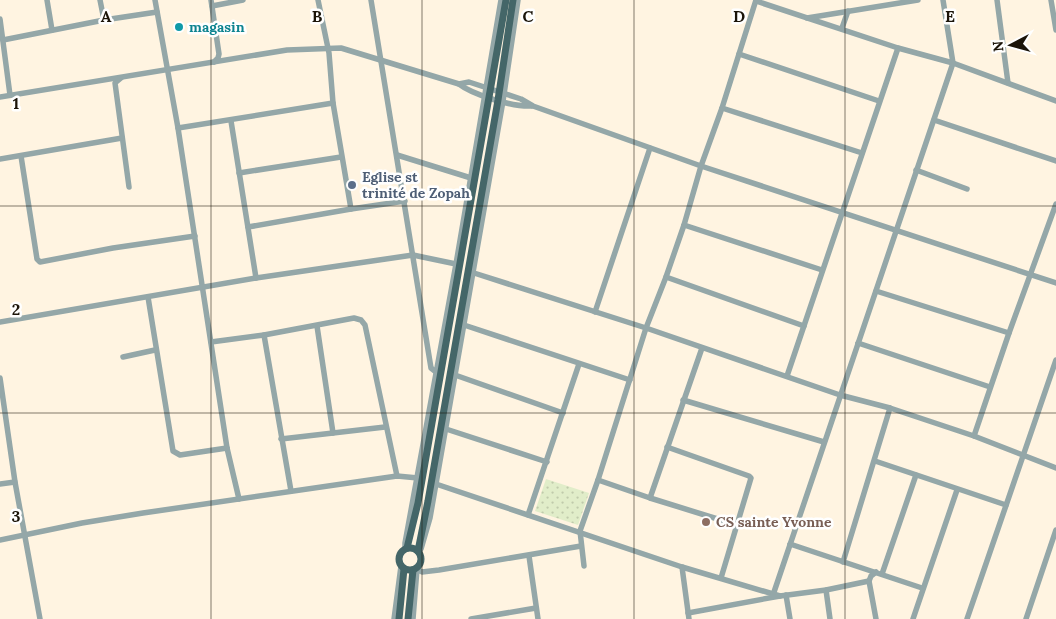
<svg xmlns="http://www.w3.org/2000/svg" width="1056" height="619" font-family="Lora,serif">
	<style>
		.grass { fill: url(#grass-dots) }
		.lines { fill: none; stroke-linecap: round; stroke-linejoin: round }
		.minor { stroke: #94a7a8; stroke-width: 5.5 }
		.major { stroke: #446668; stroke-width: 7 }
		.grid { fill: none; stroke: #1b1409; stroke-width: 1; stroke-opacity: 0.55 }
		.culture-dot { fill: #0f9aa8; stroke: #fff; stroke-width: 2 }
		.service-dot { fill: #5c6f8a; stroke: #fff; stroke-width: 2 }
		.education-dot { fill: #8d6e63; stroke: #fff; stroke-width: 2 }
		.labels { text-anchor: middle; dominant-baseline: central; stroke-width: 5; stroke-linejoin: round; paint-order: stroke }
		.culture-label { font-size: 14px; font-weight: bold; fill: #0d838f; stroke: #fff; text-anchor: start }
		.service-label { font-size: 14px; font-weight: bold; fill: #4e5e75; stroke: #fff; text-anchor: start }
		.education-label { font-size: 14px; font-weight: bold; fill: #785e54; stroke: #fff; text-anchor: start }
		.grid-label { font-size: 16px; text-anchor: middle; font-weight: bold; fill: #1b1409; stroke: #fff; stroke-width: 5; stroke-linejoin: round; paint-order: stroke }
	</style>
	<defs>
		<pattern id="grass-dots" width="8" height="8" patternUnits="userSpaceOnUse" patternTransform="scale(1.25)"><rect width="8" height="8" fill="#e1edc9"/><path d="M2 2h.1M6 6h.1" fill="none" stroke="#c0caab" stroke-width="1.8" stroke-linecap="round"/></pattern>
	</defs>
	<rect width="100%" height="100%" fill="#fff4e1"/>
	<polygon class="grass" points="546,479 589,493 578,525 535,511"/>
	<g class="lines">
		<g class="minor">
			<polyline points="47,0 52,30"/>
			<polyline points="100,0 104,20"/>
			<polyline points="155,0 178,128 227,448 239,499"/>
			<polyline points="211,0 219,54 218,58 214,62"/>
			<polyline points="318,0 329,53 333,103 351,209"/>
			<polyline points="371,0 431,368 436,372"/>
			<polyline points="997,0 1008,83"/>
			<polyline points="1051,0 1056,30"/>
			<polyline points="756,1 898,48 953,63 1056,101"/>
			<polyline points="212,6 243,0"/>
			<polyline points="807,18 918,0"/>
			<polyline points="0,19 10,95"/>
			<polyline points="842,28 848,11"/>
			<polyline points="3,40 104,20 157,12"/>
			<polyline points="739,54 879,101"/>
			<polyline points="121,78 115,83 129,187"/>
			<polyline points="459,84 469,82 521,99 533,106 701,166 1056,283"/>
			<path d="M0,97L287,50L341,48L459,84C473,95 513,107 531,106"/>
			<polyline points="722,108 862,153"/>
			<polyline points="934,120 1056,161"/>
			<polyline points="231,121 256,278"/>
			<polyline points="178,128 333,103"/>
			<polyline points="397,155 471,178"/>
			<polyline points="21,156 37,259 40,262 113,248 195,236"/>
			<polyline points="0,159 122,138"/>
			<polyline points="916,170 967,189"/>
			<polyline points="239,173 341,157"/>
			<polyline points="684,225 822,270"/>
			<polyline points="248,227 351,209 405,201"/>
			<polyline points="474,273 646,328 840,395 890,408 974,436 1056,468"/>
			<polyline points="666,277 804,326"/>
			<polyline points="876,291 1009,333"/>
			<polyline points="148,297 173,451 180,455 227,448"/>
			<polyline points="595,312 650,148"/>
			<polyline points="0,322 256,278 413,255 456,264"/>
			<polyline points="464,325 630,380"/>
			<polyline points="317,326 333,433"/>
			<polyline points="264,335 291,491"/>
			<polyline points="211,342 264,335 354,318 361,320 365,325 397,476"/>
			<polyline points="858,343 990,387"/>
			<polyline points="123,357 155,350"/>
			<polyline points="455,375 563,413"/>
			<polyline points="787,376 898,48"/>
			<polyline points="0,378 15,482 40,619"/>
			<polyline points="683,400 824,442"/>
			<polyline points="446,429 547,462"/>
			<polyline points="974,436 1009,333 1056,204"/>
			<polyline points="281,439 385,427"/>
			<polyline points="667,447 749,476 751,478 721,578"/>
			<polyline points="875,461 1006,505"/>
			<polyline points="598,480 650,498 737,525"/>
			<polyline points="0,484 15,482"/>
			<polyline points="436,484 682,567 780,596"/>
			<polyline points="650,498 702,348"/>
			<polyline points="528,515 579,364"/>
			<polyline points="0,540 82,523 143,513 397,476 418,478"/>
			<polyline points="790,544 922,588"/>
			<polyline points="405,549 405,543 456,264 501,0"/>
			<polyline points="421,549 430,518 503,101 518,0"/>
			<polyline points="529,556 538,619"/>
			<polyline points="843,562 890,408"/>
			<polyline points="584,566 580,531 598,480 646,328 666,277 684,225 701,166 722,108 756,0"/>
			<polyline points="682,567 689,619"/>
			<polyline points="882,574 916,475"/>
			<polyline points="826,590 830,619"/>
			<polyline points="773,595 953,63 943,0"/>
			<polyline points="786,595 790,619"/>
			<polyline points="688,613 780,596 826,590 869,581"/>
			<polyline points="394,619 401,566"/>
			<polyline points="413,619 417,569 422,572 439,570 581,546"/>
			<polyline points="471,619 536,608"/>
			<polyline points="876,619 869,581 871,576 876,572"/>
			<polyline points="913,619 957,490"/>
			<polyline points="967,619 1056,360"/>
			<polyline points="1026,619 1056,530"/>
		</g>
		<g class="major">
			<circle cx="410" cy="559" r="11"/>
			<polyline points="407,548 418,503 506,0"/>
			<polyline points="418,551 428,501 498,100 513,0"/>
			<polyline points="399,619 404,569"/>
			<polyline points="408,619 413,570"/>
		</g>
	</g>
	<path class="grid" d="M211,0V619M422,0V619M634,0V619M845,0V619M0,206H1056M0,413H1056"/>
	<circle class="culture-dot" cx="179" cy="27" r="5"/>
	<circle class="service-dot" cx="352" cy="185" r="5"/>
	<circle class="education-dot" cx="706" cy="522" r="5"/>
	<g class="labels">
		<g class="culture-label">
			<text x="189" y="27">magasin</text>
		</g>
		<g class="service-label">
			<text x="362" y="177">Eglise st<tspan x="362" dy="16">trinité de Zopah</tspan></text>
		</g>
		<g class="education-label">
			<text x="716" y="522">CS sainte Yvonne</text>
		</g>
	</g>
	<g class="grid-label">
		<text x="106" y="22">A</text>
		<text x="317" y="22">B</text>
		<text x="528" y="22">C</text>
		<text x="739" y="22">D</text>
		<text x="950" y="22">E</text>
		<text x="16" y="109">1</text>
		<text x="16" y="315">2</text>
		<text x="16" y="522">3</text>
	</g>
	<g transform="translate(1011 45) rotate(264)" stroke="#ffffff" stroke-width="4" paint-order="stroke">
	<path d="M0-4L9 19L0 12L-9 19Z" fill="#1b1409"/>
	<text y="-8" font-size="14" font-weight="bold" text-anchor="middle" fill="#1b1409">N</text>
	</g>
</svg>
